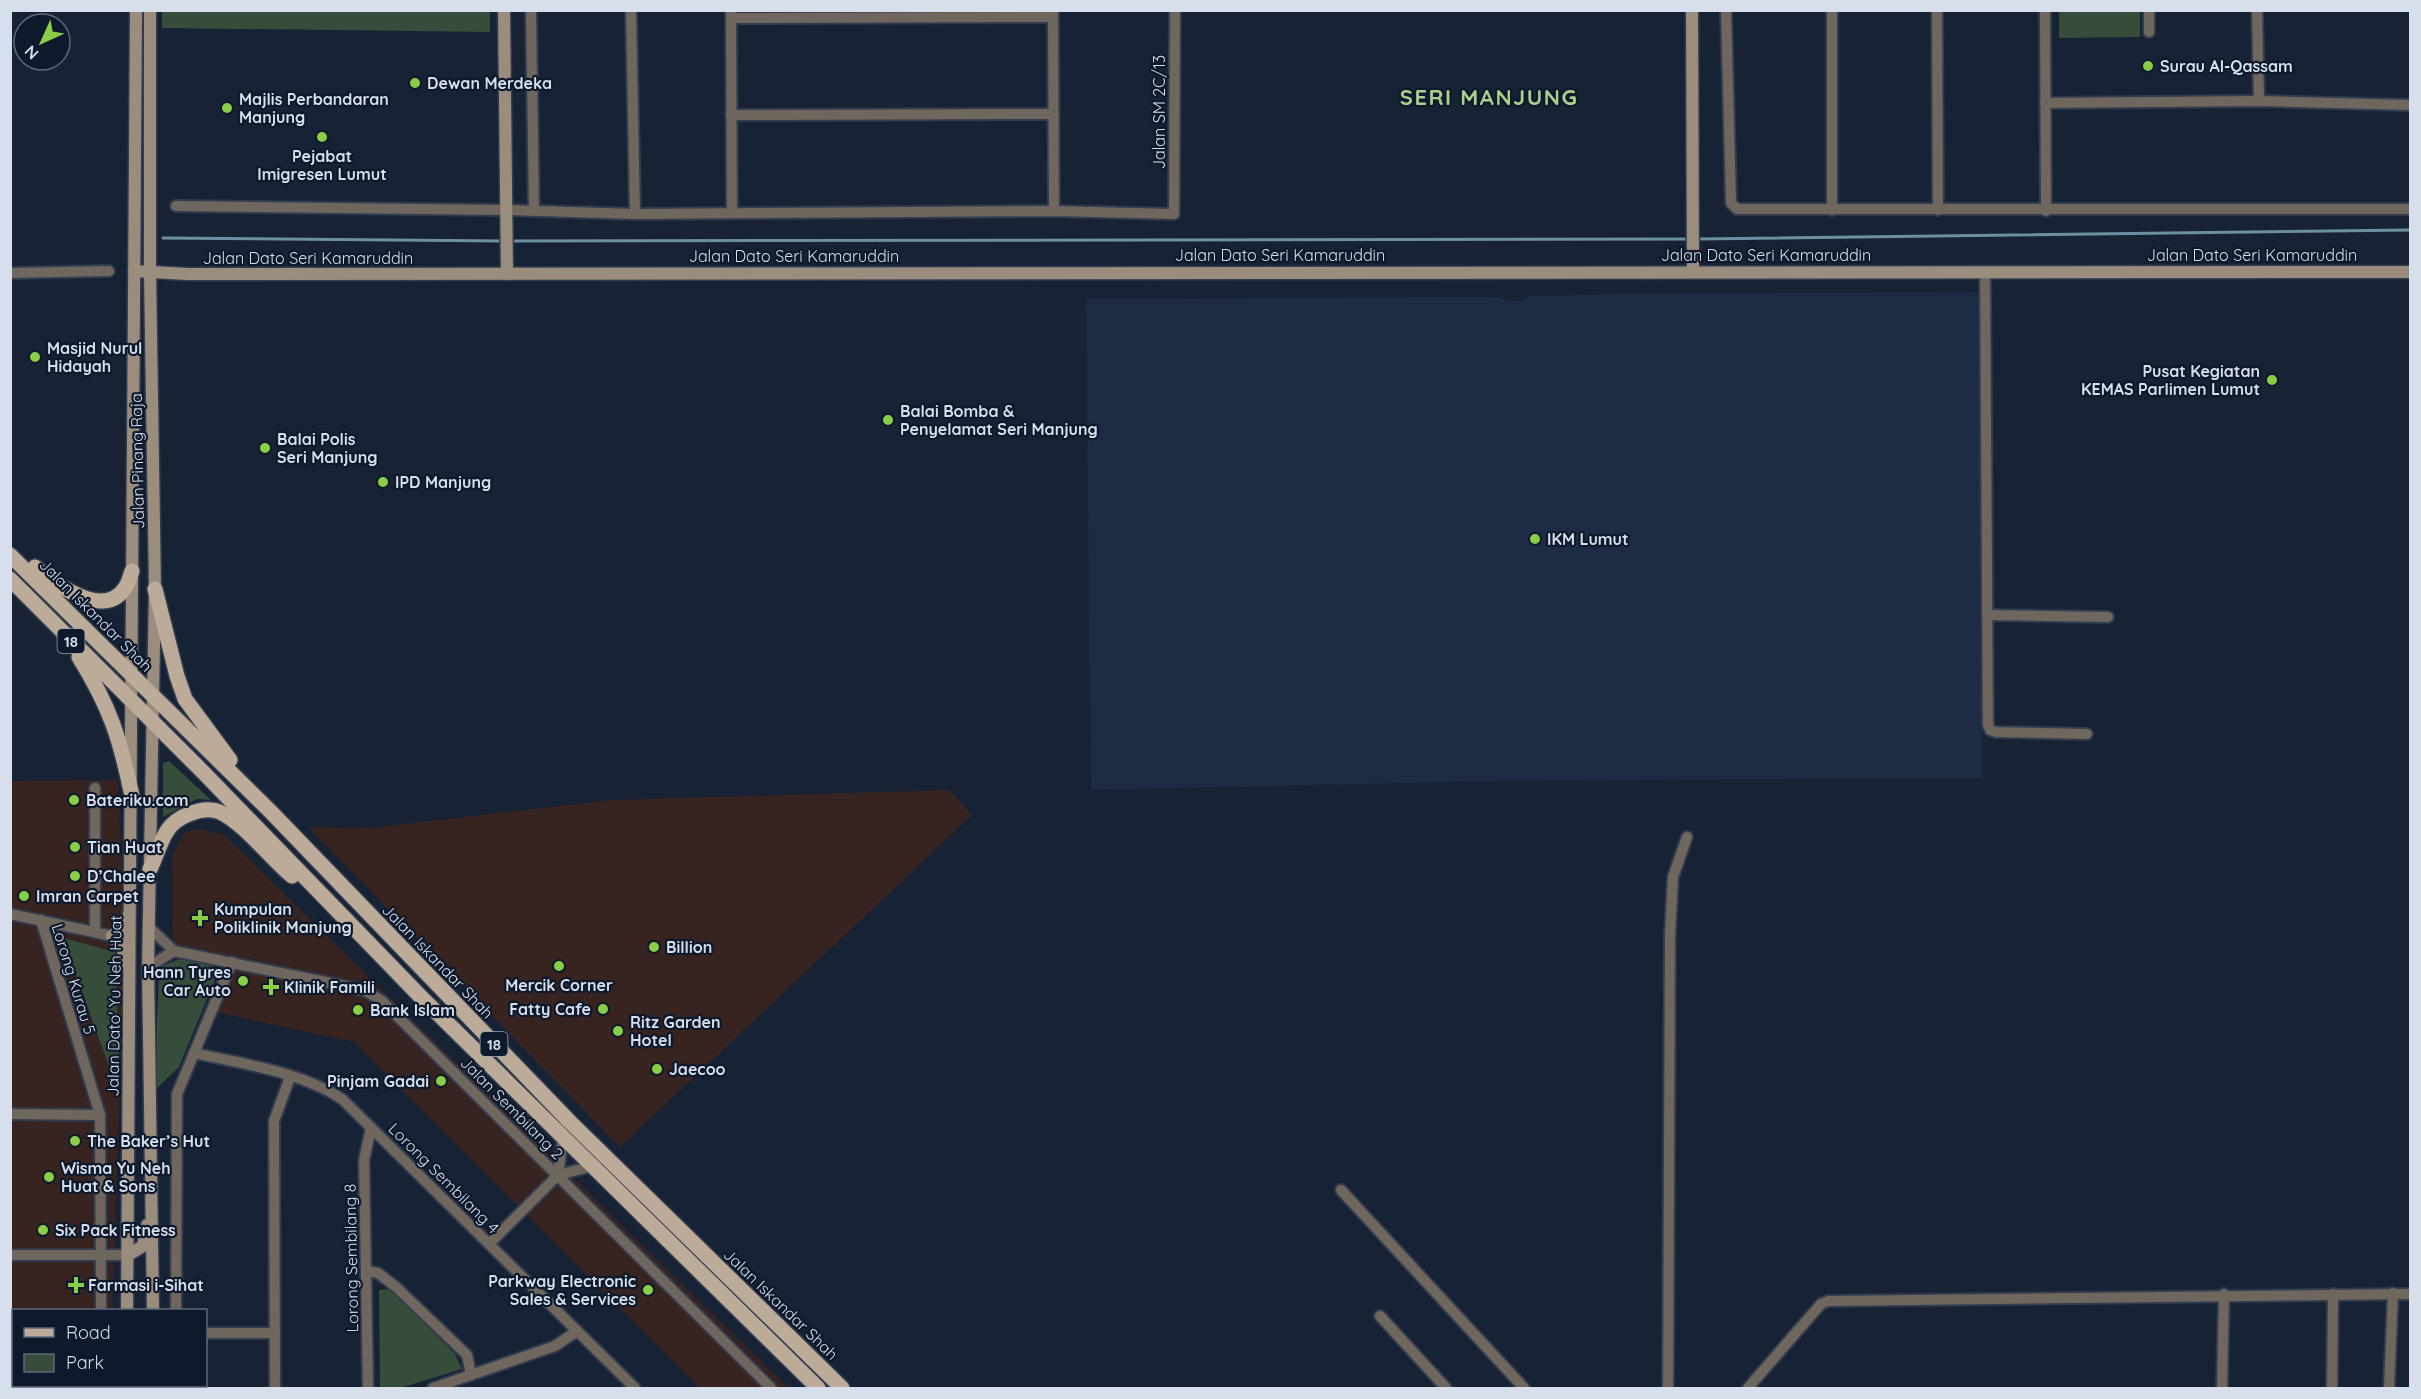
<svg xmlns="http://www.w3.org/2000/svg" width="2421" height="1399" font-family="Quicksand,sans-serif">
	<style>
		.commercial { fill: #372421 }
		.built { fill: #1d2b44 }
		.green { fill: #364d3c }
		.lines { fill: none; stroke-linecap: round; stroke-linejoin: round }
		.stream { stroke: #6c8fa2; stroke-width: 3 }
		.street-casing { stroke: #323c4f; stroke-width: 14 }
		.secondary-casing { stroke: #323c4f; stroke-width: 15 }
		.primary-casing { stroke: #323c4f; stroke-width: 18 }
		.street { stroke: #6f665d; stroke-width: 10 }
		.secondary { stroke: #9a8d7e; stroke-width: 12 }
		.primary { stroke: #bcab98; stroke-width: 15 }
		.poi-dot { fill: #8ace48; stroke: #0e192b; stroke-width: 2 }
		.labels { text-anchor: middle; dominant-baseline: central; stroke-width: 4.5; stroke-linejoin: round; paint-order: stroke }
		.shield { fill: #0e192b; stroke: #9ba4b2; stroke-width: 1.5 }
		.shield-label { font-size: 15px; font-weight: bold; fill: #d7dfec }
		.poi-label { font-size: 16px; font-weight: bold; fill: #d7dfec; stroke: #0e192b; text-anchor: start }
		.street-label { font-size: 16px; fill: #d7dfec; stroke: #0e192b }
		.district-label { font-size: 22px; font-weight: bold; letter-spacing: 1.5px; fill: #a9cf8c; stroke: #0e192b }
	</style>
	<rect width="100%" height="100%" fill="#172235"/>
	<g class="commercial">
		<polygon points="118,780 125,937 112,1310 14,1310 14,1386 109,1386 109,1388 11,1388 10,781"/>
		<polygon points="949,790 972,815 620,1147 308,827 370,828 611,800"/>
		<polygon points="199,829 223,834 788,1388 700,1388 354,1042 206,1010 224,969 173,955 172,855 185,832"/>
	</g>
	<polygon class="built" points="1981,292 1982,778 1486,781 1091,790 1086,299 1499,297 1505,300 1522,301 1528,296 1667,293"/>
	<g class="green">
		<polygon points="162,11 490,11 490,32 162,28"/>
		<polygon points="2059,11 2140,11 2140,37 2059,38"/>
		<polygon points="169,761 211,800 197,799 163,817 163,763"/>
		<polygon points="63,938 115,952 120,1085 116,1086"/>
		<polygon points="179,959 211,964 216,977 179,1067 154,1091 159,974 163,966"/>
		<polygon points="391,1289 455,1354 462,1369 400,1388 380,1388 379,1290"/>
	</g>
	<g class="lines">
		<g class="stream">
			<polyline points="163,238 503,241"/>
			<polyline points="1698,239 2410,230"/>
			<polyline points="510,241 1691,239"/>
		</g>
		<defs>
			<g id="street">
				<polyline points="531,10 534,211"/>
				<polyline points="631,10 635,214"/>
				<polyline points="1726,10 1731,203 1737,209 2410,209"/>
				<polyline points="1832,10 1832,210"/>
				<polyline points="1937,10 1938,210"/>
				<polyline points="2045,10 2046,211"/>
				<polyline points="2149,10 2149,32"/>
				<polyline points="2257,10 2259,101"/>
				<polyline points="1053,11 1054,211"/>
				<polyline points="731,12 732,212"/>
				<polyline points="731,18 1053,17"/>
				<polyline points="2045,103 2259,101 2410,105"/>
				<polyline points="731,115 1052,114"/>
				<polyline points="176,206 505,210 635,214 1054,211 1174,214 1175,10"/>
				<polyline points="1985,272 1988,725 1990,730 1996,732 2087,734"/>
				<polyline points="10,273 109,271"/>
				<polyline points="1987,615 2108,617"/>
				<polyline points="10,914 112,936"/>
				<polyline points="41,920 100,1115 101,1310"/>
				<polyline points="149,927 174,951 350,987 366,991 382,1001 771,1388"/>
				<polyline points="95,932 95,788"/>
				<polyline points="148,967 174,951"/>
				<path d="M194,1053C242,1064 299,1071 342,1099L635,1388"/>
				<polyline points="10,1114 100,1115"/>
				<polyline points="558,1175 563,1137"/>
				<polyline points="1341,1190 1524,1388"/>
				<polyline points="489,1244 558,1175 593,1166"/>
				<polyline points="10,1255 128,1255"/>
				<polyline points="366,1271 378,1273 396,1287 467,1355 471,1375"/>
				<polyline points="176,1310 177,1094 232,962"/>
				<polyline points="1380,1316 1446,1388"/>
				<polyline points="206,1333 275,1333"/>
				<polyline points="176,1386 176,1388"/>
				<polyline points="101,1388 101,1386"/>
				<polyline points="275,1388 274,1121 290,1077"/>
				<polyline points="368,1388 364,1160 371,1128"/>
				<polyline points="433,1388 555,1346 577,1331"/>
				<polyline points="1668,1388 1670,934 1673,877 1687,837"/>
				<polyline points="1748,1388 1821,1304 1828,1301 2410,1294"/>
				<polyline points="2222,1388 2224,1294"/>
				<polyline points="2332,1388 2333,1294"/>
				<polyline points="2389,1388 2393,1293"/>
			</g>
			<g id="secondary">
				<polyline points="150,10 150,272 155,589 148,967 153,1310"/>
				<polyline points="504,10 507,274"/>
				<polyline points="1692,10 1693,271"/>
				<polyline points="134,271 187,274 2410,272"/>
				<polyline points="127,964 122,947 112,936 124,926 129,914"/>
				<polyline points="128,1255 143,1246 147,1225"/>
				<polyline points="127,1310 136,10"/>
				<polyline points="126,1388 126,1386"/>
				<polyline points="153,1388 153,1386"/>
			</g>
			<g id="primary">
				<polyline points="10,555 271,812 570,1122 842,1388"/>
				<path d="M35,567C54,583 104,621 125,588C129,583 130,576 132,571"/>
				<polyline points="10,579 203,772 420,996 818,1388"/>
				<polyline points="155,589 177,676 185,699 230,760"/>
				<path d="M79,657C110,707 120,738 132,796"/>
				<path d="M150,869C156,857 160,842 167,831C176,816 204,805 220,812C245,824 270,858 292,876"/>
			</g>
		</defs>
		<use href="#street" class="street-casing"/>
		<use href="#secondary" class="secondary-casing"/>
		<use href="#primary" class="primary-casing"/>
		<use href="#street" class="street"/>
		<use href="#secondary" class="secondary"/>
		<use href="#primary" class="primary"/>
	</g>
	<g class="poi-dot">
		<circle cx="2148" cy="66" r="6"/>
		<circle cx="415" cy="83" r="6"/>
		<circle cx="227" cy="108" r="6"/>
		<circle cx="322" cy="137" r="6"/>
		<circle cx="35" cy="357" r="6"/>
		<circle cx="2272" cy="380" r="6"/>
		<circle cx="888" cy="420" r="6"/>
		<circle cx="265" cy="448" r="6"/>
		<circle cx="383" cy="482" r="6"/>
		<circle cx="1535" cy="539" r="6"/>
		<circle cx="74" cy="800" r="6"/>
		<circle cx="75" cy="847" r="6"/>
		<circle cx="75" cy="876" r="6"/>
		<circle cx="24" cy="896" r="6"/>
		<path d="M197 909h6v6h6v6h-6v6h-6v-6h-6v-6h6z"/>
		<circle cx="654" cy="947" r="6"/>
		<circle cx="559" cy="966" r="6"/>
		<circle cx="243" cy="981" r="6"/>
		<path d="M268 978h6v6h6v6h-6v6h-6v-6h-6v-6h6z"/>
		<circle cx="603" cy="1009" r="6"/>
		<circle cx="358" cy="1010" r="6"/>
		<circle cx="618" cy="1031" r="6"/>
		<circle cx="657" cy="1069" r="6"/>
		<circle cx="441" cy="1081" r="6"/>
		<circle cx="75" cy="1141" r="6"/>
		<circle cx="49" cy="1177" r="6"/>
		<circle cx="43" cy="1230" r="6"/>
		<path d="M73 1276h6v6h6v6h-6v6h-6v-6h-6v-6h6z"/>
		<circle cx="648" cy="1290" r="6"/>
	</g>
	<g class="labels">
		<g class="shield">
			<rect x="57.5" y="629" width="27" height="24" rx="4.5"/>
			<rect x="480.5" y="1032" width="27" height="24" rx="4.5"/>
		</g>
		<g class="shield-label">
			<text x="71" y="641">18</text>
			<text x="494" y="1044">18</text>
		</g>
		<g class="poi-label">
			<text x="2160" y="66">Surau Al-Qassam</text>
			<text x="427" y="83">Dewan Merdeka</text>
			<text x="239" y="99">Majlis Perbandaran<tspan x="239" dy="18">Manjung</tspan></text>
			<text x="322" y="156" text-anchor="middle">Pejabat<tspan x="322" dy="18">Imigresen Lumut</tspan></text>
			<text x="47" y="348">Masjid Nurul<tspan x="47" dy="18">Hidayah</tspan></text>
			<text x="2260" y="371" text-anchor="end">Pusat Kegiatan<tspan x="2260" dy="18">KEMAS Parlimen Lumut</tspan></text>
			<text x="900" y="411">Balai Bomba &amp;<tspan x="900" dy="18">Penyelamat Seri Manjung</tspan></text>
			<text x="277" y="439">Balai Polis<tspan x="277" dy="18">Seri Manjung</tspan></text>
			<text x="395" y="482">IPD Manjung</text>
			<text x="1547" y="539">IKM Lumut</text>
			<text x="86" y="800">Bateriku.com</text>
			<text x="87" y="847">Tian Huat</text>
			<text x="87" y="876">D’Chalee</text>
			<text x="36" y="896">Imran Carpet</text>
			<text x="214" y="909">Kumpulan<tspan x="214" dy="18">Poliklinik Manjung</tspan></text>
			<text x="666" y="947">Billion</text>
			<text x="231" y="972" text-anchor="end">Hann Tyres<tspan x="231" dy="18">Car Auto</tspan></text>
			<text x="559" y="985" text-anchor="middle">Mercik Corner</text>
			<text x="284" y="987">Klinik Famili</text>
			<text x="591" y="1009" text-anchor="end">Fatty Cafe</text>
			<text x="370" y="1010">Bank Islam</text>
			<text x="630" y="1022">Ritz Garden<tspan x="630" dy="18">Hotel</tspan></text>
			<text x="669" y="1069">Jaecoo</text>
			<text x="429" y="1081" text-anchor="end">Pinjam Gadai</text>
			<text x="87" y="1141">The Baker’s Hut</text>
			<text x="61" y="1168">Wisma Yu Neh<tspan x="61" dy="18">Huat &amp; Sons</tspan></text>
			<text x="55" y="1230">Six Pack Fitness</text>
			<text x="636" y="1281" text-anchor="end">Parkway Electronic<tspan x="636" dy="18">Sales &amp; Services</tspan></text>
			<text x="88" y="1285">Farmasi i-Sihat</text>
		</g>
		<g class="street-label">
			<text transform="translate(1159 112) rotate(-90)">Jalan SM 2C/13</text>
			<text x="1280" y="255">Jalan Dato Seri Kamaruddin</text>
			<text x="1766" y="255">Jalan Dato Seri Kamaruddin</text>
			<text x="2252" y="255">Jalan Dato Seri Kamaruddin</text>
			<text x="794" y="256">Jalan Dato Seri Kamaruddin</text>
			<text x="308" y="258">Jalan Dato Seri Kamaruddin</text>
			<text transform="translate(137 461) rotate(-91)">Jalan Pinang Raja</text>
			<text transform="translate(96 615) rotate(45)">Jalan Iskandar Shah</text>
			<text transform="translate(438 961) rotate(46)">Jalan Iskandar Shah</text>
			<text transform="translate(74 979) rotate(73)">Lorong Kurau 5</text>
			<text transform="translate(114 1006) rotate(-89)">Jalan Dato' Yu Neh Huat</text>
			<text transform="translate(512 1108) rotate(45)">Jalan Sembilang 2</text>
			<text transform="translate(444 1178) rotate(45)">Lorong Sembilang 4</text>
			<text transform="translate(351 1258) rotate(-91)">Lorong Sembilang 8</text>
			<text transform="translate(781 1304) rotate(44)">Jalan Iskandar Shah</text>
		</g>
		<g class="district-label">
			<text x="1489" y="97">SERI MANJUNG</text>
		</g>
	</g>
	<rect width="2421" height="1399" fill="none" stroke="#d7dfec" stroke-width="24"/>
	<rect x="12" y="1309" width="195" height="78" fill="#0e192b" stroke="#5e6878" stroke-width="1.5"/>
	<rect x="24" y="1328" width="30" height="9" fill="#bcab98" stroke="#5e6878" stroke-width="1.5"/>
	<text x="66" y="1339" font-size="18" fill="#d7dfec">Road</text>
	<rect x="24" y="1354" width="30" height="18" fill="#364d3c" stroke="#5e6878" stroke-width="1.5"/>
	<text x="66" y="1369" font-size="18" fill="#d7dfec">Park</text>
	<g transform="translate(42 42) rotate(225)"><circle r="28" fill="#0e192b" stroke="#5e6878" stroke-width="1.5"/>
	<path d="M0-4.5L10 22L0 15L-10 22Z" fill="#8ace48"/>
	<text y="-9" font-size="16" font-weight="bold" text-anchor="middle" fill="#d7dfec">N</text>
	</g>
</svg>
